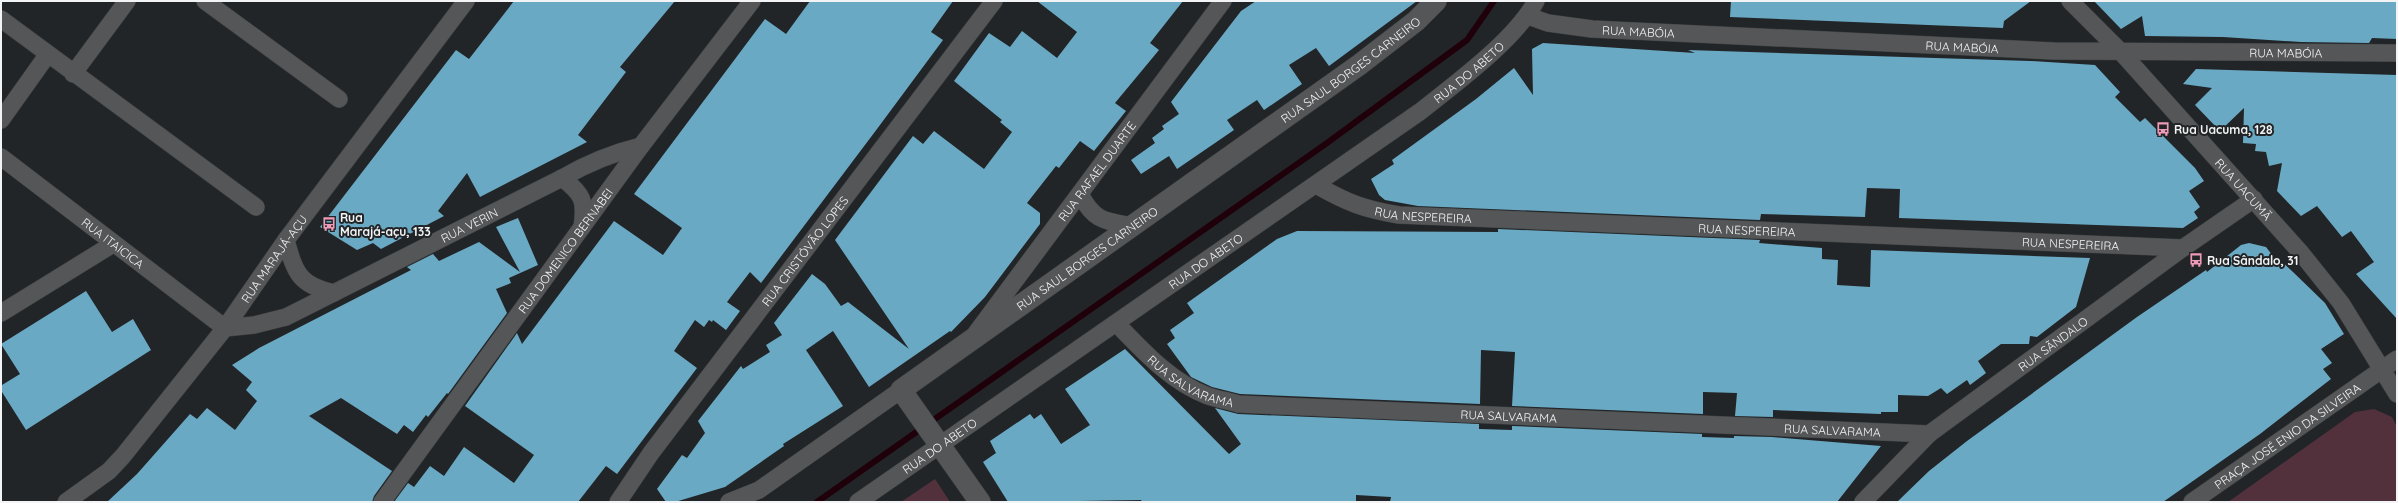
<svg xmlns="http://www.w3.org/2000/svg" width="2398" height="503" font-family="Quicksand,sans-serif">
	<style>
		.green { fill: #52313d }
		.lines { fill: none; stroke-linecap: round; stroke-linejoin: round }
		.stream { stroke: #1f000a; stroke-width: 6 }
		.building { fill: #6aa9c4 }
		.minor-casing { stroke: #3f4244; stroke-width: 18 }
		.tertiary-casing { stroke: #3f4244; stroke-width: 22 }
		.minor { stroke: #545657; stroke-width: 17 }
		.tertiary { stroke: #545657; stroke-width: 21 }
		.labels { text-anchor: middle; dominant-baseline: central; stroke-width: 4; stroke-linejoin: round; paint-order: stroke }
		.street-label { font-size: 12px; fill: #f2f4f5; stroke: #222527 }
		.poi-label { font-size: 12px; font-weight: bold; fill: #f2f4f5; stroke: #222527; text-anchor: start }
	</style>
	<rect width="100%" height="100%" fill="#222527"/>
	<g class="green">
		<polygon points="2374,409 2392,417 2397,427 2397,502 2228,502 2355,412"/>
		<polygon points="935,479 950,502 901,502"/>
	</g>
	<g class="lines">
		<polyline class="stream" points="817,502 1327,143 1467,40 1494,1"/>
	</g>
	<g class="building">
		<polygon points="514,1 675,1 620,67 626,72 578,135 587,142 480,197 467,173 438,211 444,216 381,249 373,243 357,250 320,227 456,50 469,59"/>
		<polygon points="810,1 953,1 931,32 943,40 877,129 761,283 750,272 727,302 740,311 726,330 713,320 712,322 709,320 704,327 695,320 674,351 697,368 617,474 606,466 578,502 394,502 408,483 414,487 430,466 444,476 464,447 514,483 534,455 465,406 517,333 522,344 614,221 663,255 682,228 634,194 765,19 786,34"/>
		<polygon points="1037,1 1183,1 1150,43 1159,50 1115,103 1126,111 1094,151 1080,141 1059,168 1056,166 1027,203 1040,213 1040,224 985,297 951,332 950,331 869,387 833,331 806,350 843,406 783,444 784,446 725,487 675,502 666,502 657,489 682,455 687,458 705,433 698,421 741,366 743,369 770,352 766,345 782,335 774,323 812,274 825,284 841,306 848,302 909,349 835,240 913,136 923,144 934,131 984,169 1012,132 1000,122 1002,120 954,81 989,33 1010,47 1022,31 1057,58 1077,32"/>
		<polygon points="1256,1 1417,1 1329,66 1316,48 1289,65 1302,84 1264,110 1257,100 1227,120 1234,130 1177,169 1169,156 1141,174 1131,160 1155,143 1152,138 1164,129 1162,126 1179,114 1171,102 1241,11"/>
		<polygon points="1731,1 2031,1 2004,21 2003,28 1730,17"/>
		<polygon points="2094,1 2397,1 2397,39 2372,38 2369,43 2301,42 2223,37 2145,36 2142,16 2121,29"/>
		<polygon points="1543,43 1695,53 1688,50 2030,61 2095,65 2120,92 2115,97 2140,122 2145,118 2195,168 2204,181 2189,191 2200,207 2194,212 2198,218 2183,228 1899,218 1900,189 1867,188 1865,217 1761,214 1760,220 1418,206 1385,200 1379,195 1371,179 1394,164 1392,160 1476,99 1514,68 1533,95 1532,49"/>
		<polygon points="2196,69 2397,75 2397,319 2356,274 2374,262 2351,231 2342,237 2317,206 2301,216 2277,191 2282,163 2269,166 2266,152 2255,151 2256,144 2243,143 2244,108 2220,131 2195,105 2212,88 2183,84"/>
		<polygon points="518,218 538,265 509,278 511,283 496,289 507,313 448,394 447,393 428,417 426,415 413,432 404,425 397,434 341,398 309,416 392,471 374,496 372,502 107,502 137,474 190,414 197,419 207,408 235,430 257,401 246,390 252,382 232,365 259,348 411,270 407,267 433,254 439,261 479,242 520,272 496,227"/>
		<polygon points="1498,229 1760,240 1759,243 1822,248 1822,259 1838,260 1837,285 1870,287 1871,250 2090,258 2076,307 2037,337 2030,336 2029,344 2001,344 1978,361 1986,373 1970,385 1967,380 1947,394 1941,388 1928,396 1898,395 1898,412 1881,412 1881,414 1773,410 1773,417 1735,416 1737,393 1703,392 1703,414 1512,406 1515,352 1481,350 1480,404 1240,394 1212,387 1191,377 1167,344 1175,338 1170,330 1194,313 1187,303 1277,239 1297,231 1498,232"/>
		<polygon points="2249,243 2266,247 2276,260 2278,258 2293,272 2325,303 2344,334 2321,349 2332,363 2323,369 2331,379 2260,434 2163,502 1897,502 1929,471 1967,441 2137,317 2206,270 2207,272 2241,245"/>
		<polygon points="86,291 112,332 133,319 151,350 26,430 2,392 2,385 20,374 1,344"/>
		<polygon points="1125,349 1229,454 1241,444 1215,408 1238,414 1479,424 1479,429 1512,430 1512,426 1702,434 1702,437 1734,438 1734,436 1772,437 1881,446 1837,502 1390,502 1391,497 1356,495 1356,502 1142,502 1141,500 1008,502 983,462 996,453 990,441 1030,414 1034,419 1041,414 1061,444 1090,425 1065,389"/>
	</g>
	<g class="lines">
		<defs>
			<g id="minor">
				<polyline points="205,1 339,99"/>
				<path id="s1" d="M2070,1L2121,52L2301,253L2341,303L2397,394"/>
				<path id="s2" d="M1528,16L1548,23L1592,29L2054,51L2397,53"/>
				<polyline points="1,19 256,207"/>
				<polyline points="73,74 127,1"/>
				<polyline points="1,120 48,54"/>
				<path id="s3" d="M1,157L225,328L254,325L286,317L562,178C588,163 612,153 641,146"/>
				<path d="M562,178C583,194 586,201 582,227"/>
				<path id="s4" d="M1316,185C1348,203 1363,209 1399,215L2183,248"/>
				<path d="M1080,194C1094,221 1104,221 1133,226"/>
				<path d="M286,240C295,273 299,285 334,293"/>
				<polyline points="1,313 113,244"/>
				<path id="s5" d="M1117,324C1143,351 1171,382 1208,396C1217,399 1228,401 1238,404L1929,434"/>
				<path id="s6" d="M976,333L1223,1"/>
				<path id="s7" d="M66,502L109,471L123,456L225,328L286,240L466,1"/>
				<path id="s8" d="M382,502L641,146L752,1"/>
				<path id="s9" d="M618,502L651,453L994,1"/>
				<polyline points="729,502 759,490 901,390"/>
				<path id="s10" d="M858,502L1421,111C1456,83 1515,40 1536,1"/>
				<path id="s11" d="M1863,502L1929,434L2183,248L2254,199"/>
				<path id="s12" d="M2192,502L2397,359"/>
			</g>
			<g id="tertiary">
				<path id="s13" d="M980,502L901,390L1359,65L1416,21L1436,1"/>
			</g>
		</defs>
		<use href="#minor" class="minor-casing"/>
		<use href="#tertiary" class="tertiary-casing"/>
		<use href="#minor" class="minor"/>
		<use href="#tertiary" class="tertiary"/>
	</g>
	<defs>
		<symbol id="bus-bare" viewBox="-9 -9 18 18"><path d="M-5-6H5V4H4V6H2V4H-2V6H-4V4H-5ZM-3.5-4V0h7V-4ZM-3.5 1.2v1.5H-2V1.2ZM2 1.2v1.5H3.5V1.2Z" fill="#ef9ab8" stroke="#222527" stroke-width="2.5" paint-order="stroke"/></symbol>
	</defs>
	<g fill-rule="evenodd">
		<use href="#bus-bare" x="2153" y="119" width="20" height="20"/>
		<use href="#bus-bare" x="319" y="214" width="20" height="20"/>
		<use href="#bus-bare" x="2186" y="250" width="20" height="20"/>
	</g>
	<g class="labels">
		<g class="street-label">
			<text stroke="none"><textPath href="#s2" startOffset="112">RUA MABÓIA</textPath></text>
			<text stroke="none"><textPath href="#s2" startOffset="436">RUA MABÓIA</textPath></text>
			<text stroke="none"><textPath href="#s2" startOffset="760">RUA MABÓIA</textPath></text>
			<text stroke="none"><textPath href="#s13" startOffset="689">RUA SAUL BORGES CARNEIRO</textPath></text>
			<text stroke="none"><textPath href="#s10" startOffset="747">RUA DO ABETO</textPath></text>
			<text stroke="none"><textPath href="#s6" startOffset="202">RUA RAFAEL DUARTE</textPath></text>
			<text stroke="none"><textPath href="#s1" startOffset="256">RUA UACUMÃ</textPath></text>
			<text stroke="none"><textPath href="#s4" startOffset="113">RUA NESPEREIRA</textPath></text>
			<text stroke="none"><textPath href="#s3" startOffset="549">RUA VERIN</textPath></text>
			<text stroke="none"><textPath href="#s4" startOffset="437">RUA NESPEREIRA</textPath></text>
			<text stroke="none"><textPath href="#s3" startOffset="141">RUA ITAICICA</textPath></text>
			<text stroke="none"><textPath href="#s4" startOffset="761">RUA NESPEREIRA</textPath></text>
			<text stroke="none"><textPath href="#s8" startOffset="311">RUA DOMENICO BERNABEI</textPath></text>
			<text stroke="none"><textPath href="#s9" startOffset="313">RUA CRISTÓVÃO LOPES</textPath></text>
			<text stroke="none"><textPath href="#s13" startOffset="365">RUA SAUL BORGES CARNEIRO</textPath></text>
			<text stroke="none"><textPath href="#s7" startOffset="322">RUA MARAJÁ-AÇU</textPath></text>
			<text stroke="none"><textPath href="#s10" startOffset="423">RUA DO ABETO</textPath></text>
			<text stroke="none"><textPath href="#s11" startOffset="248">RUA SÃNDALO</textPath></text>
			<text stroke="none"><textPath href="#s5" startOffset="95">RUA SALVARAMA</textPath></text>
			<text stroke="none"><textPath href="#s5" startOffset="419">RUA SALVARAMA</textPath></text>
			<text stroke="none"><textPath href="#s5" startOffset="743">RUA SALVARAMA</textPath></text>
			<text stroke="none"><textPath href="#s12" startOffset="116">PRAÇA JOSÉ ENIO DA SILVEIRA</textPath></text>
			<text stroke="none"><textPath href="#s10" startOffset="99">RUA DO ABETO</textPath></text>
		</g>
		<g class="poi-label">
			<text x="2174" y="129">Rua Uacuma, 128</text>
			<text x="340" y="217">Rua<tspan x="340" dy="14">Marajá-açu, 133</tspan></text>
			<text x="2207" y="260">Rua Sândalo, 31</text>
		</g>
	</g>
	<rect width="2398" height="503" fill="none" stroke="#f2f4f5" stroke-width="4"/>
</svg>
